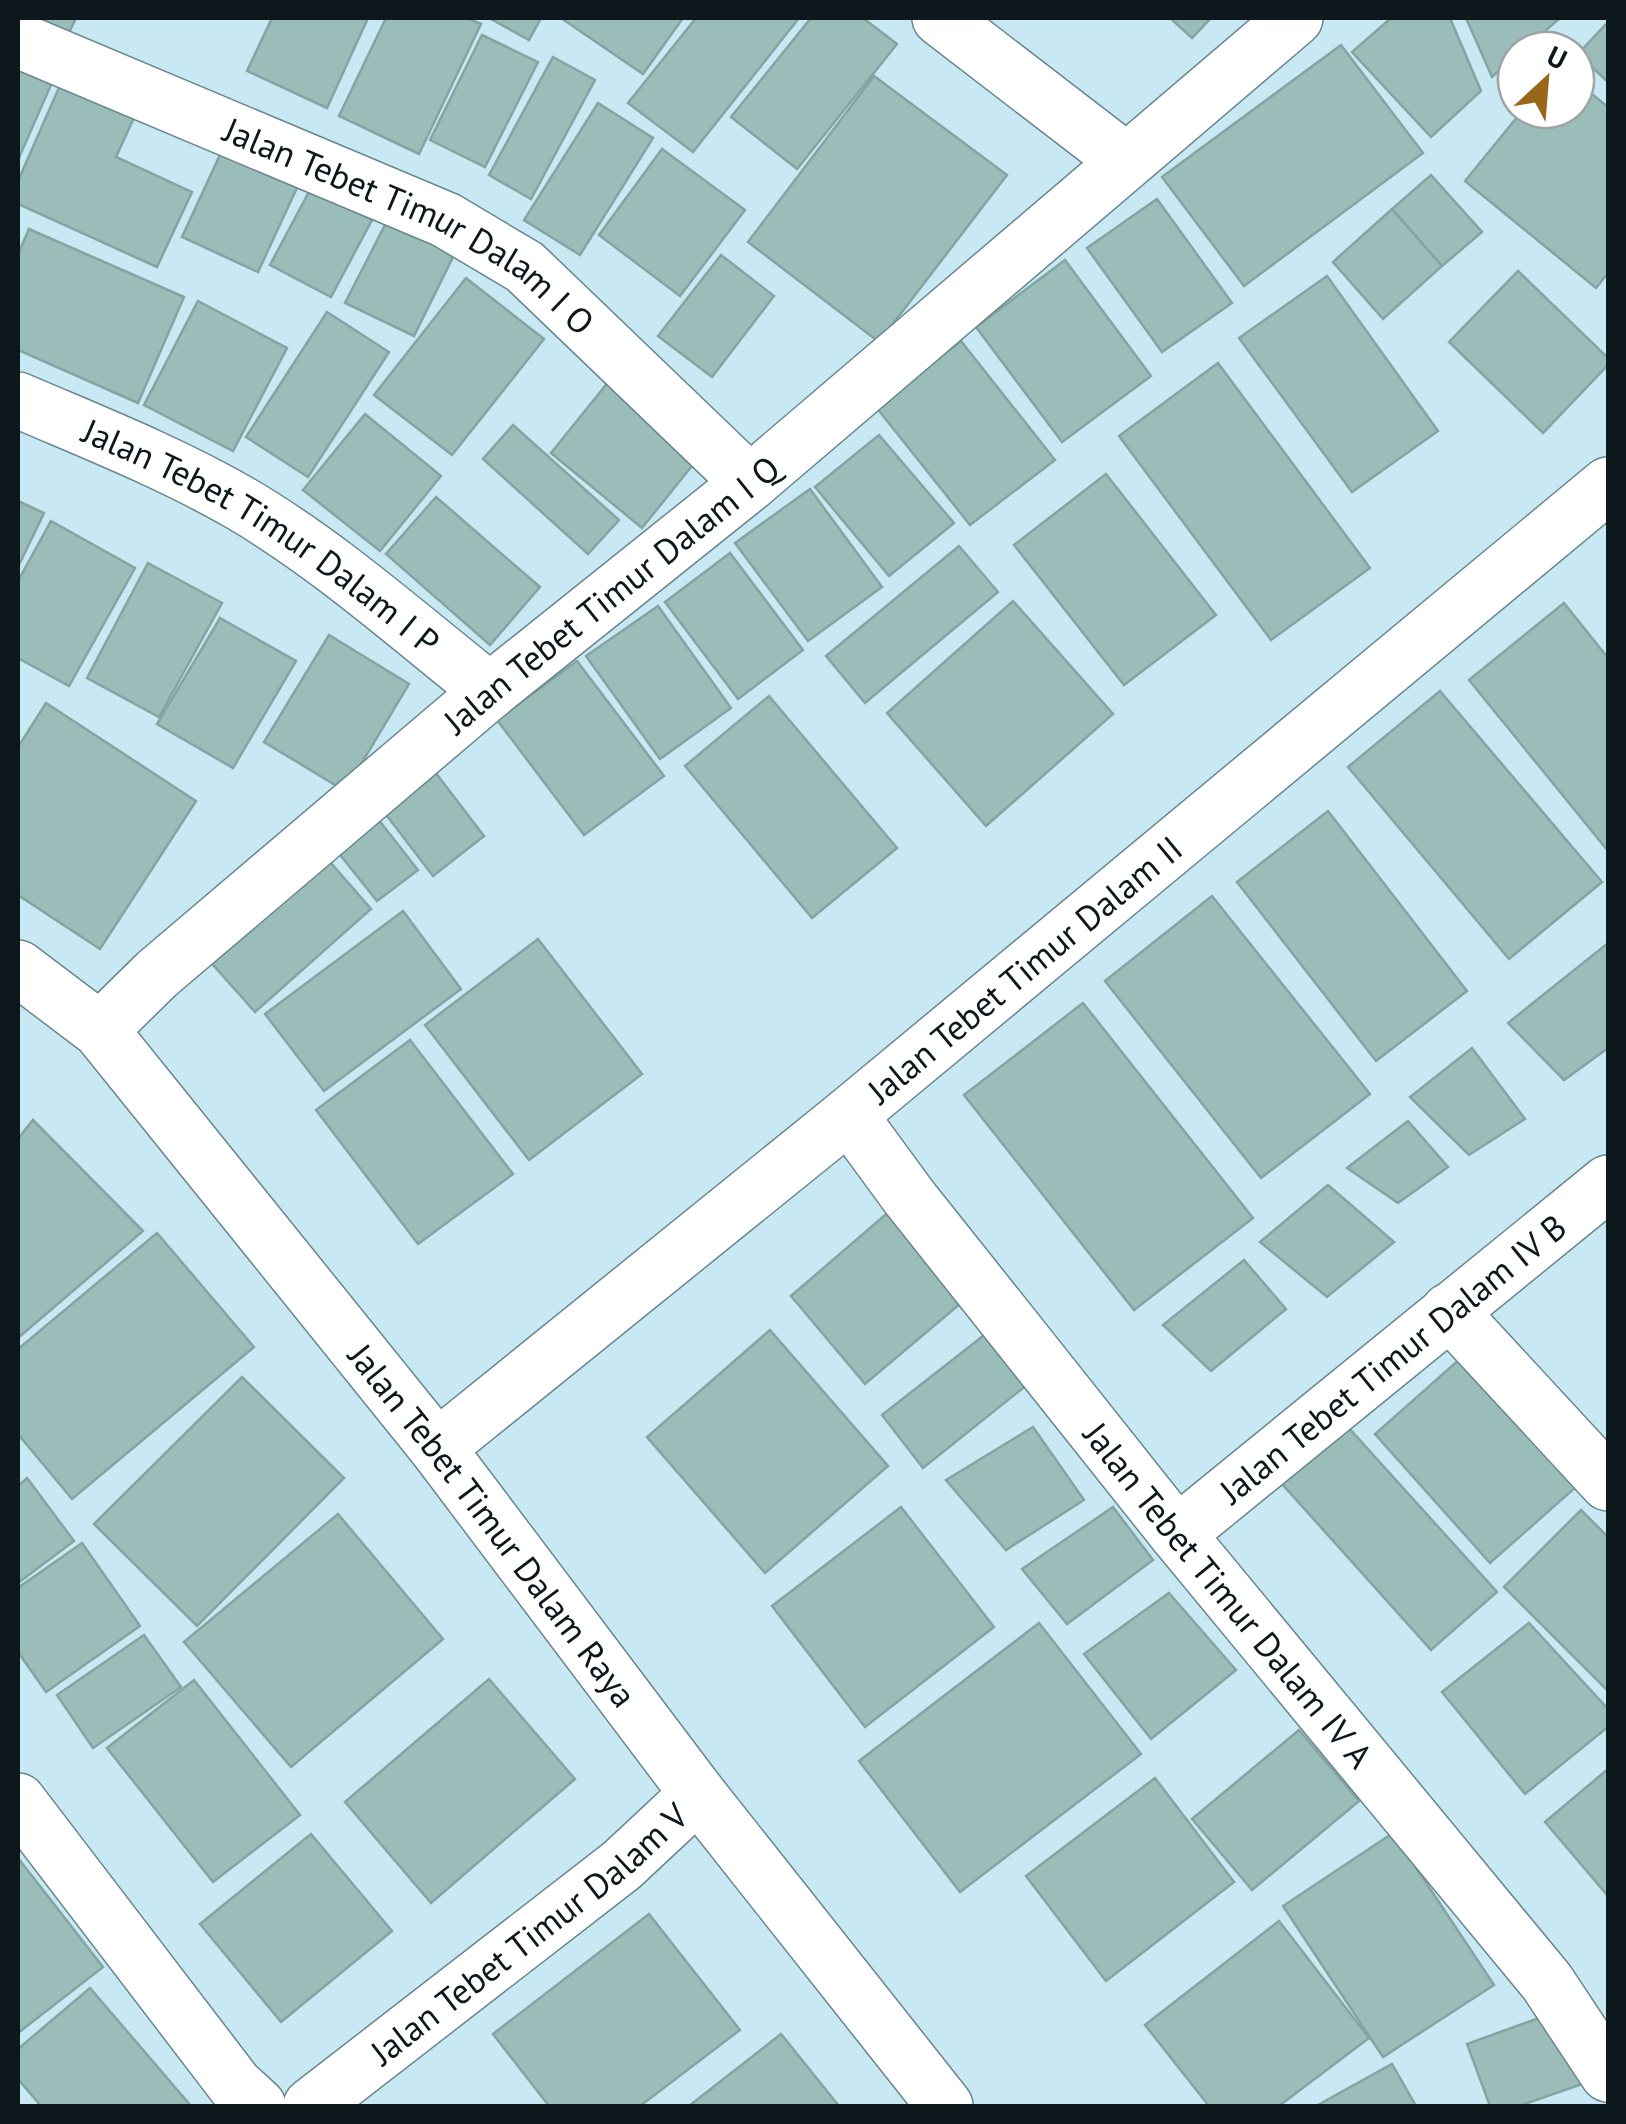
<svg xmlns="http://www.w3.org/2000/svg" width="1626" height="2124" font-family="'PT Sans',sans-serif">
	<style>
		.building { fill: #9bbdba; stroke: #83a4a1; stroke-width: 2.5 }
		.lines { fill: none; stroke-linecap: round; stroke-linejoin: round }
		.minor-casing { stroke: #68868f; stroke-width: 58 }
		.tertiary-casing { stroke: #68868f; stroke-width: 58 }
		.minor { stroke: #fff; stroke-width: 55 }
		.tertiary { stroke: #fff; stroke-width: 55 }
		.labels { text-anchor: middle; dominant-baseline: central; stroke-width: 8; stroke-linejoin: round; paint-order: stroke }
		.street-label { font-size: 35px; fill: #0c181c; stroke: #fff }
	</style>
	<rect width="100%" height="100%" fill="#c8e9f3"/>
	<g class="building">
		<polygon points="32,18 76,18 69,33"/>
		<polygon points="272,18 368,18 327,108 247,71"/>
		<polygon points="386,18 467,18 481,24 419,154 339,116"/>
		<polygon points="489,18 541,18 529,40"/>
		<polygon points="561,18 683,18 643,74"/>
		<polygon points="696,18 799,18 693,152 628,103"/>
		<polygon points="811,18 863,18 897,44 797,169 731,117"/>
		<polygon points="1170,18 1211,18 1192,38"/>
		<polygon points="1391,18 1450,18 1481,91 1431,137 1352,52"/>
		<polygon points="1466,18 1560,18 1523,50 1516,50 1516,56 1492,77"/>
		<polygon points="1608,22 1608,82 1578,54"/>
		<polygon points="482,35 538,62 485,167 430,140"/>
		<polygon points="1341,45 1423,153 1244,286 1162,177"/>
		<polygon points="553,57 595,80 531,199 489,175"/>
		<polygon points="18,62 54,78 18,160"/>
		<polygon points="65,74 139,107 116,157 192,192 157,267 18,204 18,181"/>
		<polygon points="874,76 1007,175 879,342 748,242"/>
		<polygon points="1576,81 1608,107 1608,273 1596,288 1465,181 1523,110 1576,110"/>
		<polygon points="598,103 653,138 580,255 524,220"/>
		<polygon points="225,144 301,179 258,272 182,237"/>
		<polygon points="662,149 745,210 680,296 599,235"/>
		<polygon points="1431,175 1482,232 1442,266 1392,209"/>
		<polygon points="311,188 372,220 331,297 270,265"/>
		<polygon points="1157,199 1232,303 1162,352 1087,248"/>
		<polygon points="1392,209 1442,266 1383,319 1333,262"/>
		<polygon points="387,221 454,255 414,336 345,303"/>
		<polygon points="29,229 184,297 138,403 18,350 18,254"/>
		<polygon points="721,255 774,296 712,377 658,336"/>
		<polygon points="1065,260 1151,376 1062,442 976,327"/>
		<polygon points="1518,271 1608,358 1608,365 1543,433 1449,342"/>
		<polygon points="1327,276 1438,431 1352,492 1239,338"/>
		<polygon points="466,278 544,339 452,455 374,395"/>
		<polygon points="198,301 287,348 233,451 144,405"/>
		<polygon points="327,312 389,352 308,477 246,437"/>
		<polygon points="961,341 1055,460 970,525 876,407"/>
		<polygon points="1218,363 1370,568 1271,640 1119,436"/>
		<polygon points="609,381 700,456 642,528 551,453"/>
		<polygon points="365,414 441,476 380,551 303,490"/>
		<polygon points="513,425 619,520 588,554 483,459"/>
		<polygon points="879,435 954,523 889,576 815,487"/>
		<polygon points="1106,474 1216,615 1124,685 1014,545"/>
		<polygon points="810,489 882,587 808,641 735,543"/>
		<polygon points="436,497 540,587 490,645 386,554"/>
		<polygon points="18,501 44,513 18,567"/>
		<polygon points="51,521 135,568 69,686 18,658 18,581"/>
		<polygon points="959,546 998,592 865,703 826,656"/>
		<polygon points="730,553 803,650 738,699 665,602"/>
		<polygon points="148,563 222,603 159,717 87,678"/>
		<polygon points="1013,601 1113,714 986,826 887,713"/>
		<polygon points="1564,603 1608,658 1608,851 1469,680"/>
		<polygon points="658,606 731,708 660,759 586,656"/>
		<polygon points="220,618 296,661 233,768 157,724"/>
		<polygon points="329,635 409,684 345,791 264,742"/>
		<polygon points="577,661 664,776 584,835 497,720"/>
		<polygon points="1440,691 1602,882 1509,959 1348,767"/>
		<polygon points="769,696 897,848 812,918 685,766"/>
		<polygon points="46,703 196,801 100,949 18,895 18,747"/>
		<polygon points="432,768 484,836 433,876 381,808"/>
		<polygon points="1328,811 1467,991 1376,1061 1237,882"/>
		<polygon points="374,814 418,870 377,901 333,846"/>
		<polygon points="324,855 371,909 255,1012 207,958"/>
		<polygon points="1212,896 1370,1094 1261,1178 1105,981"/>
		<polygon points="403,911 461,989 324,1091 265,1014"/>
		<polygon points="538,939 642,1074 529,1160 425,1025"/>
		<polygon points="1608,943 1608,1048 1564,1080 1508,1023"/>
		<polygon points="1083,1003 1253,1218 1134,1310 964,1095"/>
		<polygon points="410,1040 513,1174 418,1244 316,1110"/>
		<polygon points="1472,1048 1525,1119 1469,1155 1410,1097"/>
		<polygon points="33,1120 143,1231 18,1338 18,1139"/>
		<polygon points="1408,1121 1448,1167 1398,1203 1347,1168"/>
		<polygon points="1328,1185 1394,1242 1327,1297 1260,1242"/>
		<polygon points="899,1203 974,1292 865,1384 791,1296"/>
		<polygon points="157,1233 254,1347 72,1499 18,1434 18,1349"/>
		<polygon points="1244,1260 1286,1309 1211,1371 1163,1325"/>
		<polygon points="997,1325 1038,1376 923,1468 882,1415"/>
		<polygon points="770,1330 888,1466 765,1573 647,1437"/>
		<polygon points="1461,1358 1576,1487 1490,1563 1375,1434"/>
		<polygon points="242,1377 344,1478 197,1626 94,1524"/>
		<polygon points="1339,1417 1497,1592 1431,1650 1274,1475"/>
		<polygon points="1033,1427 1084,1500 1006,1550 946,1480"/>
		<polygon points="27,1478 74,1541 18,1583 18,1486"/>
		<polygon points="901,1507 994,1627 865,1727 772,1606"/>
		<polygon points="1113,1507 1153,1560 1067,1624 1022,1569"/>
		<polygon points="1581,1510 1608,1537 1608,1691 1504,1587"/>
		<polygon points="338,1514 443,1639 291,1767 184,1642"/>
		<polygon points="82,1543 140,1626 46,1692 18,1652 18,1588"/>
		<polygon points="1169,1593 1236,1670 1151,1739 1084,1654"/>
		<polygon points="1039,1623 1141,1754 960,1892 859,1761"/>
		<polygon points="1529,1623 1608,1709 1608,1727 1525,1794 1442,1692"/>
		<polygon points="144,1635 181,1687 93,1748 57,1695"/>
		<polygon points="489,1679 575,1779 431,1903 345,1802"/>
		<polygon points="194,1680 300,1815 213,1882 107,1748"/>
		<polygon points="1299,1730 1359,1801 1252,1890 1192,1819"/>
		<polygon points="1608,1769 1608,1896 1545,1822"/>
		<polygon points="1155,1778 1234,1882 1106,1981 1026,1876"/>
		<polygon points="1393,1833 1494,1985 1383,2057 1283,1906"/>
		<polygon points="311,1834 392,1931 281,2022 200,1924"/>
		<polygon points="18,1858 103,1967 18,2033"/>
		<polygon points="649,1914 740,2030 640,2106 549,2106 493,2034"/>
		<polygon points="1279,1921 1369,2038 1279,2106 1209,2106 1145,2025"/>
		<polygon points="90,1988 191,2106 41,2106 18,2079 18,2049"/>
		<polygon points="1561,2010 1588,2082 1519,2106 1490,2106 1467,2044"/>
		<polygon points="781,2034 839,2106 689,2106"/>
		<polygon points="1392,2064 1416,2106 1316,2106"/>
	</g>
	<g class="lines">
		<defs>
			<g id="minor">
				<polyline points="940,18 1126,161"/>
				<path id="s1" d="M18,40L446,220L525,267L750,483"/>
				<path id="s2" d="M18,400C92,432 169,462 240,503C329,555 409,627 490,691"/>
				<path id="s3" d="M100,1030L157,974L490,691L750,483L1295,18"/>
				<path id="s4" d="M849,1115L909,1197L1177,1534L1547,1982L1608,2074"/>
				<polyline points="1449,1311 1608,1483"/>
				<path id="s5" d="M1177,1534L1608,1183"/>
				<polyline points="18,1801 235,2085 258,2106"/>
				<path id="s6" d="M311,2106L622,1865L698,1794"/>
			</g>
			<g id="tertiary">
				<path id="s7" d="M18,968L100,1030L437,1448L698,1794L945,2106"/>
				<path id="s8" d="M437,1448L849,1115L1608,485"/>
			</g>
		</defs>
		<use href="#minor" class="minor-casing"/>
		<use href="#tertiary" class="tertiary-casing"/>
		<use href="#minor" class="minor"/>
		<use href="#tertiary" class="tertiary"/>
	</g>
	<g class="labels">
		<g class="street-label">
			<text stroke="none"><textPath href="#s1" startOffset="435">Jalan Tebet Timur Dalam I O</textPath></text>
			<text stroke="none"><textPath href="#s2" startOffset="280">Jalan Tebet Timur Dalam I P</textPath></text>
			<text stroke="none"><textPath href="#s3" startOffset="672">Jalan Tebet Timur Dalam I Q</textPath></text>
			<text stroke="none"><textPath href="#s8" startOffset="758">Jalan Tebet Timur Dalam II</textPath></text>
			<text stroke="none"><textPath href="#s5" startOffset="278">Jalan Tebet Timur Dalam IV B</textPath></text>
			<text stroke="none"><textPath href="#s7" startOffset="735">Jalan Tebet Timur Dalam Raya</textPath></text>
			<text stroke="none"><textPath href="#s4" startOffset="612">Jalan Tebet Timur Dalam IV A</textPath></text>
			<text stroke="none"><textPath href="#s6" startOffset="278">Jalan Tebet Timur Dalam V</textPath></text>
		</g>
	</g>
	<rect width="1626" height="2124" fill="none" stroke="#0c181c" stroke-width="40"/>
	<g transform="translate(1546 80) rotate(26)"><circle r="48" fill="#ffffff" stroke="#9ea3a4" stroke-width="2.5"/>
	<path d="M0-8L18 38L0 25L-18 38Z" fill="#98671a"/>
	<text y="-15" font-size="28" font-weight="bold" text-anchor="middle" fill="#0c181c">U</text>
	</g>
</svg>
